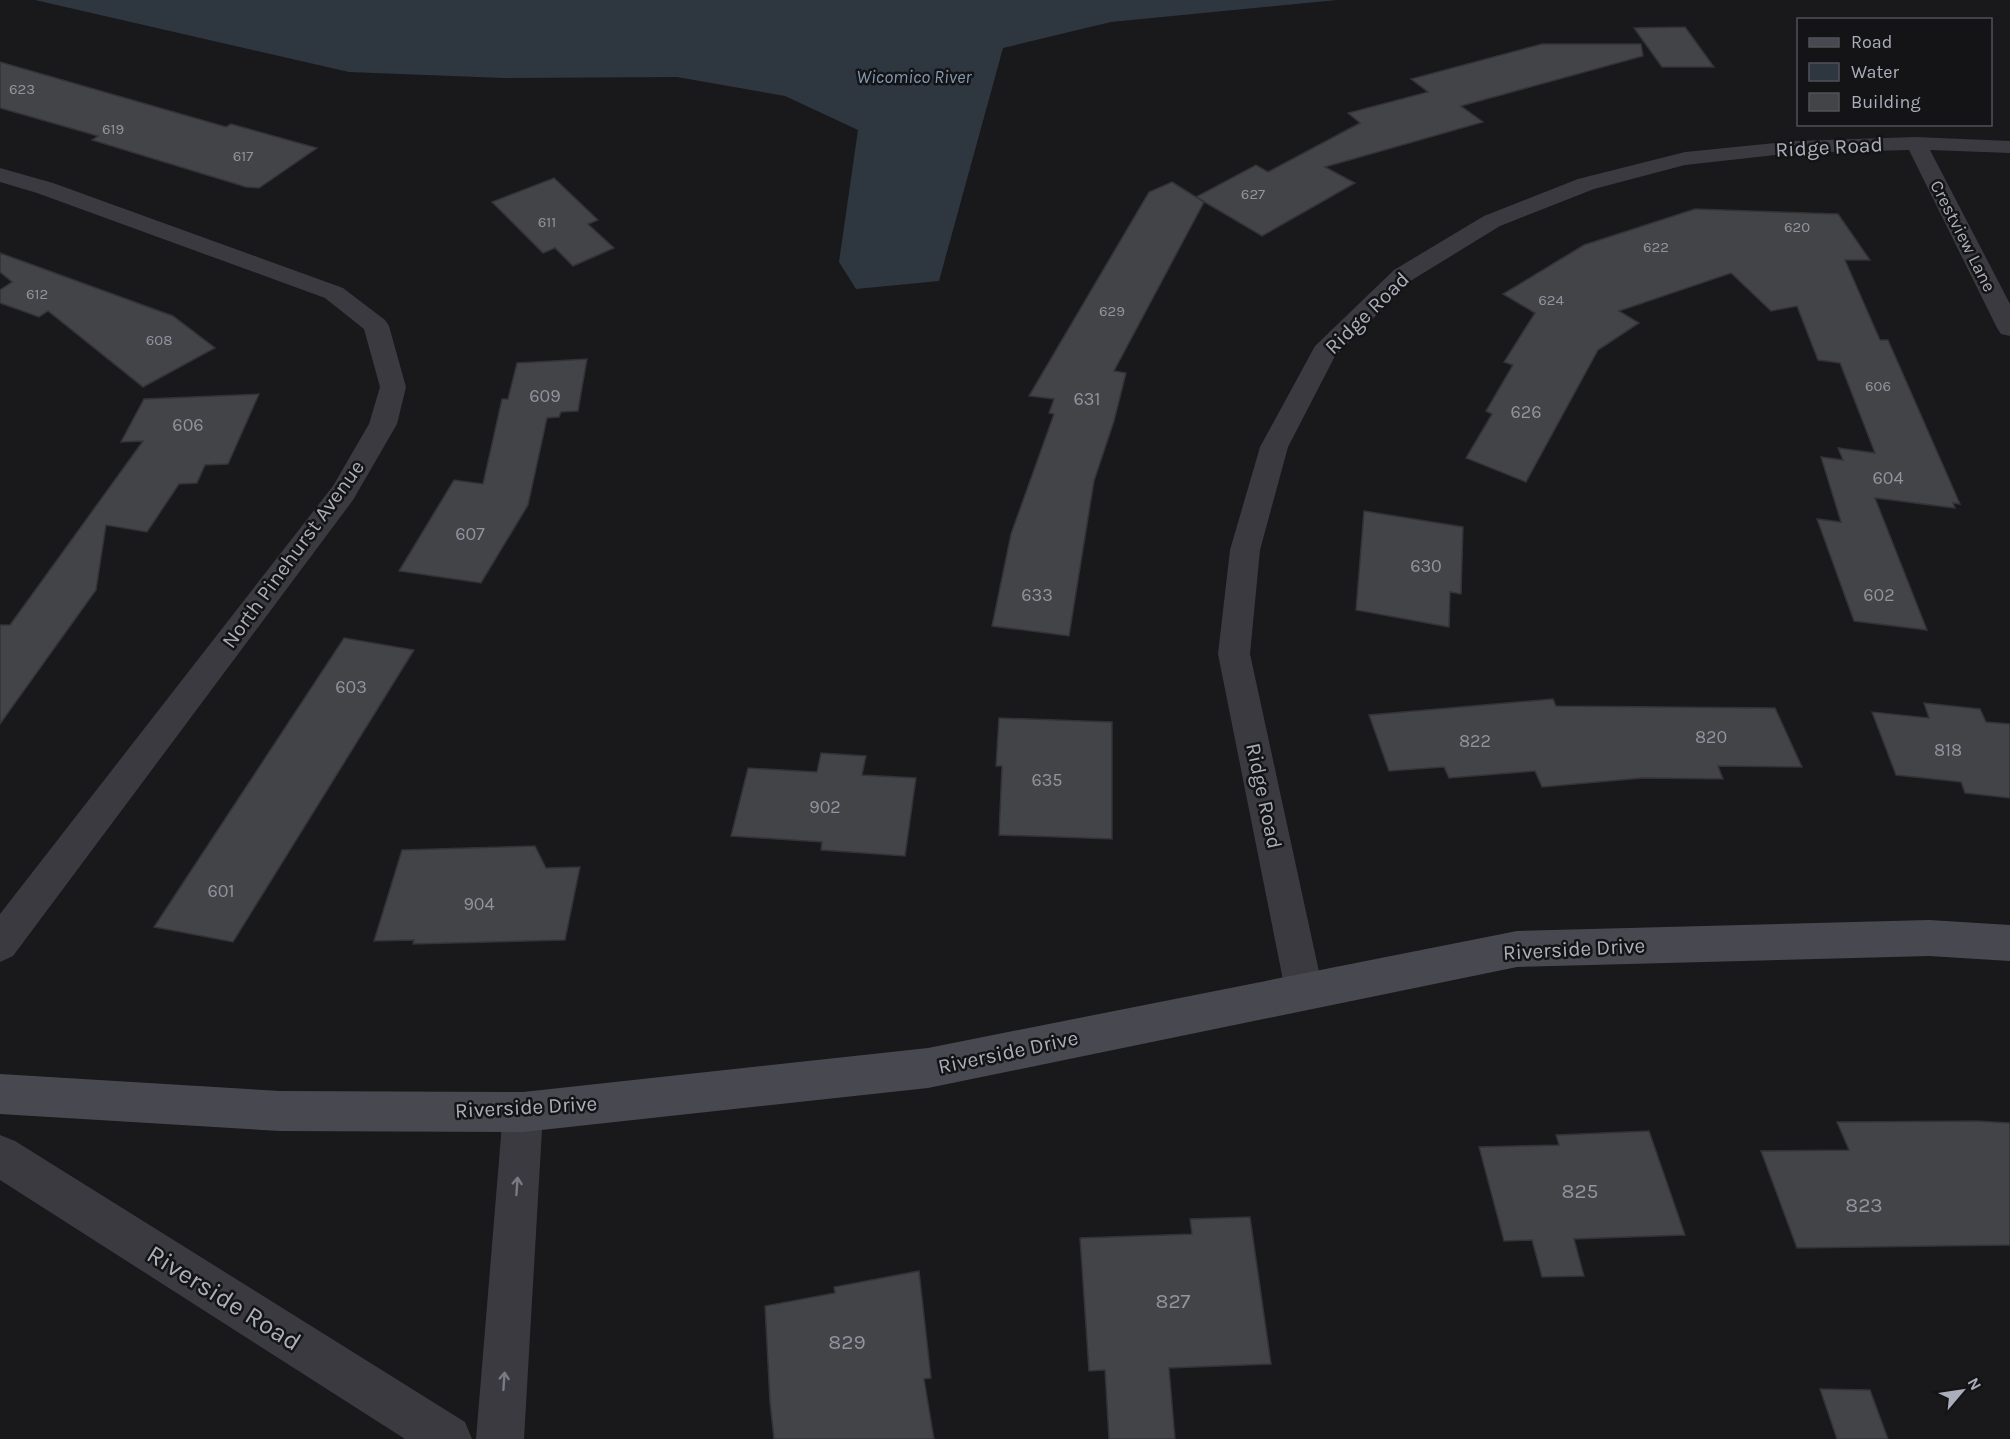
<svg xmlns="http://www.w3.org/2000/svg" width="2010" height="1439" font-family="Karla,sans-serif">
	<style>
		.water { fill: #2e3740 }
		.building { fill: #434448; stroke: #333337; stroke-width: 1.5 }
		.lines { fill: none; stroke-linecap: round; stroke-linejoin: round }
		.street { fill: #3a3a40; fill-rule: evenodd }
		.secondary { fill: #484950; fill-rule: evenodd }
		.oneway { stroke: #787a84 }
		.labels { text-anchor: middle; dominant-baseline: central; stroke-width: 5; stroke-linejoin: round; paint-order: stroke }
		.far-number-label { font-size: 15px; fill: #91949e }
		.far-water-label { font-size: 18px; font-style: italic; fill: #829bb6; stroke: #141416 }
		.far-street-label { font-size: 18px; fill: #abafbb; stroke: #141416 }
		.number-label { font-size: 18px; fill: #91949e }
		.street-label { font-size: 21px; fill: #abafbb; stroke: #141416 }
		.near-number-label { font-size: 21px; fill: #91949e }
		.near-street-label { font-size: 26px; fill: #abafbb; stroke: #141416 }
	</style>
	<rect width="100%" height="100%" fill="#19191b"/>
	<polygon class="water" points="35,0 1337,0 1111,22 1003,48 939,281 856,289 839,262 858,130 785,96 677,77 504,78 349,72"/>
	<g class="building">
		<polygon points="1685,27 1714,67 1662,67 1634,28"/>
		<polygon points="1542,44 1641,44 1643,56 1461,106 1483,122 1325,167 1355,183 1262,236 1196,197 1256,165 1268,172 1360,123 1348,113 1428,92 1411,79"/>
		<polygon points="0,62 226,127 231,124 317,148 259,188 246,187 92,140 98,136 0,108"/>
		<polygon points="554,178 598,220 588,224 614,248 573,266 555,248 543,253 492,202"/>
		<polygon points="1172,182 1204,202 1114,371 1126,373 1114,421 1094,481 1069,636 992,626 1011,534 1054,414 1049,413 1054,399 1029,396 1149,192"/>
		<polygon points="1695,209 1838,214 1870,260 1845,260 1880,340 1888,340 1960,504 1953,503 1955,508 1875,498 1927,630 1854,621 1817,519 1841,522 1821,457 1843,460 1838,448 1875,453 1840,363 1818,360 1797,306 1771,311 1731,273 1619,311 1639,323 1598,350 1526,482 1466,458 1492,414 1486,411 1513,365 1504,362 1535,313 1503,294 1584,245"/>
		<polygon points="0,253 173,316 215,348 143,387 48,311 39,317 0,303 0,290 12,282 0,272"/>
		<polygon points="587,359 578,411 561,412 559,417 547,418 528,505 481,583 399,571 454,480 483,484 502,399 508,399 517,363"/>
		<polygon points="259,394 228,464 205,465 197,483 179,484 147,532 106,525 96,590 0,724 0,625 10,625 143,441 121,442 144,399"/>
		<polygon points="1364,511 1463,527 1461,594 1450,592 1449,627 1356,610"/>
		<polygon points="344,638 414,650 233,942 154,927"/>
		<polygon points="1553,699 1556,706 1775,708 1802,767 1718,766 1723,779 1643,778 1542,787 1535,771 1449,778 1444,767 1389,771 1369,715"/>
		<polygon points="1924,703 1980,709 1986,722 2010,724 2010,798 1965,793 1961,782 1896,775 1872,712 1929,718"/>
		<polygon points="999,718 1112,722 1112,839 999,835 1002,766 996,766"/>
		<polygon points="821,753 866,756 862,775 916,778 905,856 821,850 822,842 731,836 748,768 817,772"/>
		<polygon points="535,846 546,868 580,867 565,940 413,944 414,940 374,941 402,850"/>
		<polygon points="1977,1121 2010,1123 2010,1245 1797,1248 1761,1151 1849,1150 1837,1122"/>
		<polygon points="1649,1131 1685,1235 1574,1239 1584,1276 1542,1277 1532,1240 1504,1241 1479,1147 1559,1145 1556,1135"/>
		<polygon points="1250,1217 1271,1364 1169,1368 1175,1439 1109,1439 1105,1370 1089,1371 1080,1238 1192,1234 1190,1219"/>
		<polygon points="919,1271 931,1378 924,1379 934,1439 774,1439 770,1402 765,1306 835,1293 834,1287"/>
		<polygon points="1820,1389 1870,1390 1888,1439 1837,1439"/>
	</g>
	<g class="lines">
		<g class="street">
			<polygon points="1916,137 2010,141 2010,153 1930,150 2010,304 2010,336 2001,334 1997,328 1909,150 1794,153 1685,165 1594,189 1500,226 1412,280 1335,356 1288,447 1260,550 1250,654 1323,990 1318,1003 1304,1009 1290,1003 1285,990 1218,654 1230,550 1260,447 1315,346 1394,270 1484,216 1578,179 1685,152 1794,141"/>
			<polygon points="0,168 53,183 343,288 385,320 389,326 406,387 397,424 353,500 13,956 0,962 0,914 333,486 369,424 380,387 364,329 325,298 37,193 0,182"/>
			<polygon points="523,1092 537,1098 543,1112 524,1439 476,1439 503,1112 509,1098"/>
			<polygon points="0,1135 15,1141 465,1422 472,1439 405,1439 0,1180"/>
		</g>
		<polygon class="secondary" points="1929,920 2010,925 2010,961 1929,956 1517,967 928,1088 523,1132 280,1131 0,1114 0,1074 280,1091 523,1092 928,1048 1517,931"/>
	</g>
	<defs><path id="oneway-shaft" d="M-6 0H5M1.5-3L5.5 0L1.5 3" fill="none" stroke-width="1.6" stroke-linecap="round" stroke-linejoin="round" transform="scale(1.5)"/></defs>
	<g class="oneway">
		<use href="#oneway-shaft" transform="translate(517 1186) rotate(-86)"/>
		<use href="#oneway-shaft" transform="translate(504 1381) rotate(-86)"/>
	</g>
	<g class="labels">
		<g class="far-number-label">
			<text x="22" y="89">623</text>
			<text x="113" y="129">619</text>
			<text x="243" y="156">617</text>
			<text x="1253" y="194">627</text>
			<text x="547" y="222">611</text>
			<text x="1797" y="227">620</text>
			<text x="1656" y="247">622</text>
			<text x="37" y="294">612</text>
			<text x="1551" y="300">624</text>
			<text x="1112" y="311">629</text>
			<text x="159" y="340">608</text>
			<text x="1878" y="386">606</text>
		</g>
		<g class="far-water-label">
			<text x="914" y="77">Wicomico River</text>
		</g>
		<g class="far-street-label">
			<text transform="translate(1963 236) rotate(63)">Crestview Lane</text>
		</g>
		<g class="number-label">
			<text x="545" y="396">609</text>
			<text x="1087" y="399">631</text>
			<text x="1526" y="412">626</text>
			<text x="188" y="425">606</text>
			<text x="1888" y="478">604</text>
			<text x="470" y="534">607</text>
			<text x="1426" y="566">630</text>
			<text x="1037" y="595">633</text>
			<text x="1879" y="595">602</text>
			<text x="351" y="687">603</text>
			<text x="1711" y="737">820</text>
			<text x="1475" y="741">822</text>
			<text x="1948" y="750">818</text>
			<text x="1047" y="780">635</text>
			<text x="825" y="807">902</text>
			<text x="221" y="891">601</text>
			<text x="479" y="904">904</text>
		</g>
		<g class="street-label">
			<text transform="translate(1829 147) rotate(-3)">Ridge Road</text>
			<text transform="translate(1367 313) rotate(-44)">Ridge Road</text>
			<text transform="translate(293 554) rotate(-54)">North Pinehurst Avenue</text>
			<text transform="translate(1264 796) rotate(78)">Ridge Road</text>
			<text transform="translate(1574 949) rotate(-3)">Riverside Drive</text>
			<text transform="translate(1008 1052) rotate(-12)">Riverside Drive</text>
			<text transform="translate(526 1107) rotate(-3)">Riverside Drive</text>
		</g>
		<g class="near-number-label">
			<text x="1580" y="1191">825</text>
			<text x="1864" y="1205">823</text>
			<text x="1173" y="1301">827</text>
			<text x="847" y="1342">829</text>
		</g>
		<g class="near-street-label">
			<text transform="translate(224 1298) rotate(32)">Riverside Road</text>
		</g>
	</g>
	<rect x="1797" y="18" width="195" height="108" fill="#141416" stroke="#505258" stroke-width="1.5"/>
	<rect x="1809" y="38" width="30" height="9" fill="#484950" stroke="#505258" stroke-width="1.5"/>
	<text x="1851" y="48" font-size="18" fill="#abafbb">Road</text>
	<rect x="1809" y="63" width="30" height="18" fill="#2e3740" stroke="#505258" stroke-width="1.5"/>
	<text x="1851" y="78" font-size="18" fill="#abafbb">Water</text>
	<rect x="1809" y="93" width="30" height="18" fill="#434448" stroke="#505258" stroke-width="1.5"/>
	<text x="1851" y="108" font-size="18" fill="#abafbb">Building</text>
	<g transform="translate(1962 1391) rotate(61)" stroke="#141416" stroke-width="4.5" paint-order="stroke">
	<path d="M0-4.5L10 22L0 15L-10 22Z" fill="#abafbb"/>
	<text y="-9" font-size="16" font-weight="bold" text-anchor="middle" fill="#abafbb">N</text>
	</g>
</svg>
